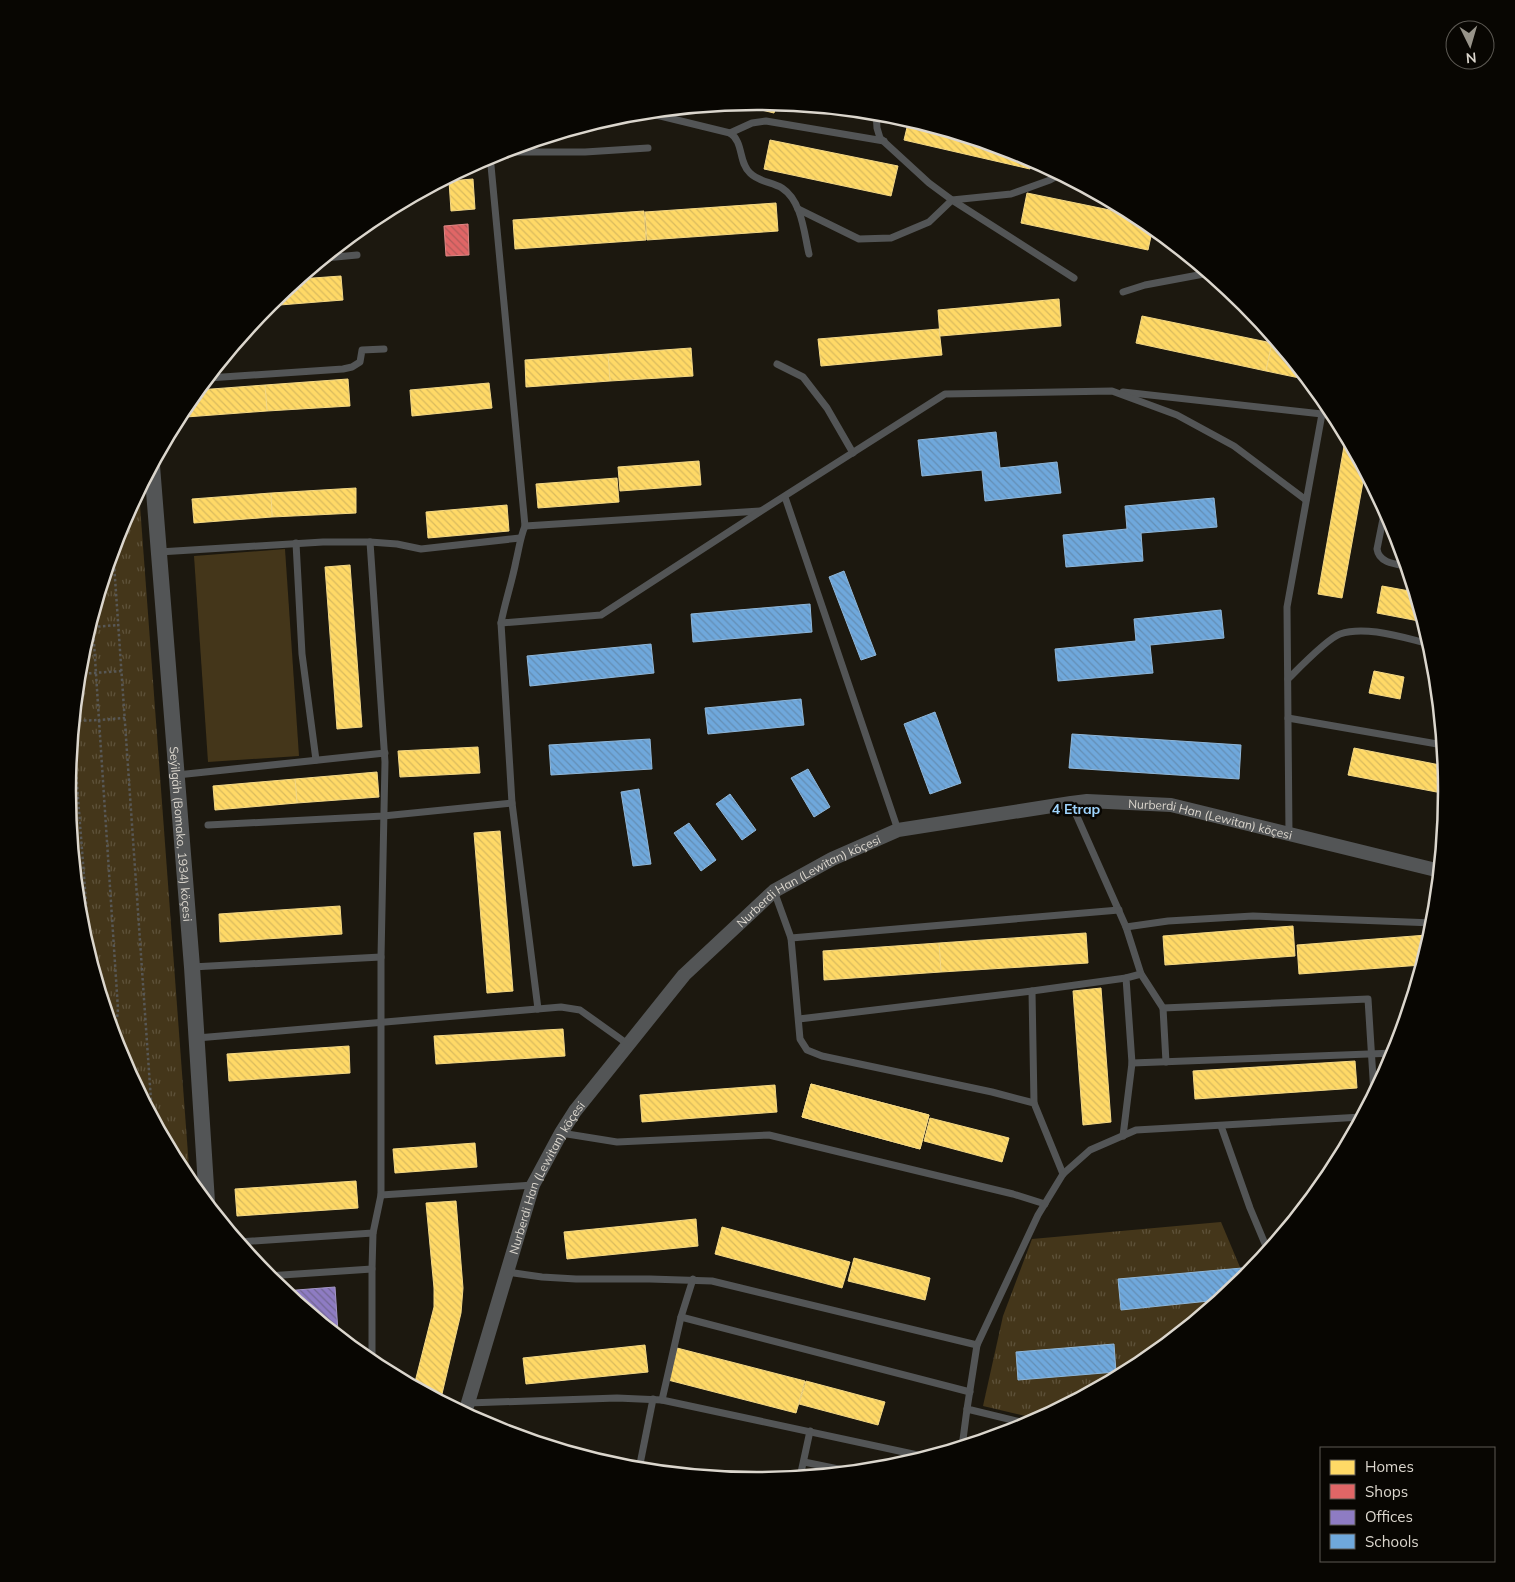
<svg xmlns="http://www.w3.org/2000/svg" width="1515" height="1582" font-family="Mulish,sans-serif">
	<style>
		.park { fill: url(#park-tufts) }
		.garden { fill: #44361a }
		.homes { fill: url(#homes-back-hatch); stroke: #f4d885 }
		.shops { fill: url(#shops-back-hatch); stroke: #de8885 }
		.offices { fill: url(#offices-back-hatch); stroke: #a597c6 }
		.schools { fill: url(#schools-back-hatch); stroke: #8fb6d8 }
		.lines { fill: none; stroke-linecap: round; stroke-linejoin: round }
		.path { stroke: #585856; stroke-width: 2.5; stroke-dasharray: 2.5 2.5; stroke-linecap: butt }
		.service { stroke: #535556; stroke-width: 7 }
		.minor { stroke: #535556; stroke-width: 14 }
		.tertiary { stroke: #535556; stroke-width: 16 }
		.labels { text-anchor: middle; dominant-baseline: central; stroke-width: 5; stroke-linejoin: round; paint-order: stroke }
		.street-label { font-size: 12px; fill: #dbd6cd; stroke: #080602 }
		.neighbourhood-label { font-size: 14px; font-weight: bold; fill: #9fd5fe; stroke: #080602 }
		.rim { fill: none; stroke: #dbd6cd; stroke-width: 2.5 }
	</style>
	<defs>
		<pattern id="park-tufts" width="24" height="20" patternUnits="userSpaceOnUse" patternTransform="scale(1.25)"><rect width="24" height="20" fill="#44361a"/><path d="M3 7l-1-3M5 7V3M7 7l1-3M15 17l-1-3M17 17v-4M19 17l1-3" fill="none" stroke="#5e523a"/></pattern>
		<pattern id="homes-back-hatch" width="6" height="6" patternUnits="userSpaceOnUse" patternTransform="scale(1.25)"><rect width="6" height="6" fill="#ffd966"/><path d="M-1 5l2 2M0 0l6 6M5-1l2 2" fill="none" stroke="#d9ba5e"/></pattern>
		<pattern id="shops-back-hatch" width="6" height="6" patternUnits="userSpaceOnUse" patternTransform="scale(1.25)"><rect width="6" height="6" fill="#e06666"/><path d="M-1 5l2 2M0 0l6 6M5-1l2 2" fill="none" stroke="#b15b5a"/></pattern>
		<pattern id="offices-back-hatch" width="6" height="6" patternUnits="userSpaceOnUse" patternTransform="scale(1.25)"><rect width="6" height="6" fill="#8e7cc3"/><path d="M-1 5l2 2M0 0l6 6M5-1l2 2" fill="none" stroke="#736794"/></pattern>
		<pattern id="schools-back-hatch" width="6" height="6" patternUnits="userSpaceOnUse" patternTransform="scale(1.25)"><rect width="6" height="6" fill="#6fa8dc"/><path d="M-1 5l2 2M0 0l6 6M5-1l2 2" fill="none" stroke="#648eb4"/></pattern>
	</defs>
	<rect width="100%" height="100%" fill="#1c180f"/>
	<g class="park">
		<polygon points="139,492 190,1181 184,1174 120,1055 81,925 68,791 81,656 120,527"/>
		<polygon points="1221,1222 1245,1279 1141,1365 1038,1419 983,1406 1003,1316 1032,1239"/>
	</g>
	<polygon class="garden" points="285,549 299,756 208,762 194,556"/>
	<g class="homes">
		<polygon points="758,101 777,103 774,113 733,103"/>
		<polygon points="909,119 1022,154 1032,159 1030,169 904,140"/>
		<polygon points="770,140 898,166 891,196 764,169"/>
		<polygon points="473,179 475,209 451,211 449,181"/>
		<polygon points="1027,193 1139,216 1153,227 1148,250 1021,223"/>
		<polygon points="776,203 778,231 647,240 645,212"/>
		<polygon points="644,211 646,240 515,249 513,220"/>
		<polygon points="341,276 343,300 267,306 299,279"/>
		<polygon points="1059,299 1061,326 940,336 938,310"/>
		<polygon points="1142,316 1272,343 1266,371 1136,343"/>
		<polygon points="939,329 942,355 821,366 818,339"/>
		<polygon points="1272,343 1280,345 1309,380 1266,371"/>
		<polygon points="691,348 693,376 610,381 608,354"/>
		<polygon points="608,354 610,381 526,387 525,360"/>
		<polygon points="348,379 350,406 267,411 265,385"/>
		<polygon points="489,383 492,408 412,416 410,390"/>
		<polygon points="265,385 267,411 186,417 185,406 198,390"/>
		<polygon points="1346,435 1365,471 1342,598 1318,594"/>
		<polygon points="699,461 701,485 620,491 618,467"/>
		<polygon points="617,478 619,502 538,508 536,484"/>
		<polygon points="356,488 356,513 272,517 271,493"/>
		<polygon points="271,493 272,517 194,523 192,499"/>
		<polygon points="507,505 509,531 428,538 426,512"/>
		<polygon points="350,565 362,727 337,729 325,567"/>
		<polygon points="1382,586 1415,592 1424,622 1377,613"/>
		<polygon points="1374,671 1404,677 1400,699 1369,693"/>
		<polygon points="478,747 480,773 400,777 398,751"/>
		<polygon points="1354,748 1445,766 1447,794 1348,775"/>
		<polygon points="377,772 379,797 297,803 295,779"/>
		<polygon points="295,779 297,803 215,810 213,786"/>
		<polygon points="500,831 513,991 487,993 474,833"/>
		<polygon points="340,906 342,934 220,942 219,914"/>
		<polygon points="1293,926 1295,956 1165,965 1163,936"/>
		<polygon points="1086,933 1088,963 941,972 939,943"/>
		<polygon points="1427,935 1428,947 1422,965 1299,974 1297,945"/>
		<polygon points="939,943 941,972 824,980 823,951"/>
		<polygon points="1101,988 1111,1122 1083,1125 1073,991"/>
		<polygon points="563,1029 565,1056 436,1064 434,1036"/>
		<polygon points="349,1046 350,1073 229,1081 227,1054"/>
		<polygon points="1355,1061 1357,1088 1195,1099 1193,1071"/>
		<polygon points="811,1084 929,1115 920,1149 802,1117"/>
		<polygon points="811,1084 929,1115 920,1149 802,1117"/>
		<polygon points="775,1085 777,1112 642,1122 640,1095"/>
		<polygon points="930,1118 1009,1138 1002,1162 924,1141"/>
		<polygon points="475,1143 477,1167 395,1173 393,1149"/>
		<polygon points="356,1181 358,1208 237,1216 235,1189"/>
		<polygon points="456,1201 463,1288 461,1313 442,1394 414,1386 434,1307 434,1288 426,1203"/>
		<polygon points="696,1219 698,1246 567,1259 564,1232"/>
		<polygon points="722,1227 850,1262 842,1288 715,1254"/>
		<polygon points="854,1258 930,1278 925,1300 848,1281"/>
		<polygon points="645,1345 648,1372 526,1384 523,1358"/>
		<polygon points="677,1348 805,1381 796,1413 668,1380"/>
		<polygon points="806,1381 885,1402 878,1425 799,1404"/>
	</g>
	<polygon class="shops" points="468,224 469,255 446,256 444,226"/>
	<polygon class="offices" points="335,1287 338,1332 335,1332 284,1291"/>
	<g class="schools">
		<polygon points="996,432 1000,468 1057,462 1061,493 985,501 982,470 922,476 918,440"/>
		<polygon points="1214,498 1217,527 1141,533 1143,561 1066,567 1063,535 1127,529 1125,506"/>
		<polygon points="844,571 876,655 861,660 829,577"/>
		<polygon points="810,604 812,632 693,642 691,614"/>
		<polygon points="1221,610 1224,638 1150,645 1153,673 1058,681 1055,649 1136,641 1134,619"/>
		<polygon points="651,644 654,673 530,686 527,656"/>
		<polygon points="801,699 804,725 708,734 705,708"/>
		<polygon points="935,712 961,783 930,794 904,724"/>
		<polygon points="1072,734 1241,745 1239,779 1069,768"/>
		<polygon points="650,739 652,769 551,775 549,745"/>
		<polygon points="808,769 830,807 814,817 791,778"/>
		<polygon points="639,789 651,864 633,866 621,792"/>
		<polygon points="730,794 756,830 742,840 716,804"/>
		<polygon points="689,823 716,860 701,871 674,833"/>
		<polygon points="1242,1268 1243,1281 1219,1300 1121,1310 1118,1279"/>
		<polygon points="1114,1344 1116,1372 1018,1380 1016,1352"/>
	</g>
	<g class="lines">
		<g class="path">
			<polyline points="113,549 152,1115"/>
			<polyline points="90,627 93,627 99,720 125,718"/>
			<polyline points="93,627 118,625"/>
			<polyline points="79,674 122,671"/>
			<polyline points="74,721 99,720 118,1009 117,1018 113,1031"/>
			<polyline points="73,732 90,955"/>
		</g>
		<g class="service">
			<path d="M644,112L730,133C744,142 738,162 750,173C759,182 772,182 782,188C802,201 804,233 809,254"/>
			<polyline points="876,113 877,128 880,138 929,183 952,200 1074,278"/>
			<polyline points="730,133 752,123 766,121 884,141"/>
			<polyline points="499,152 585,152 648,148"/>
			<path d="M490,155L525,526C520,538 519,549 516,561C512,582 505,602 501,623L512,803L538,1009"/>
			<polyline points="798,209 859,239 891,238 929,222 952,200 1011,194 1050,180 1061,174"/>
			<polyline points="325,258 357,255"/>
			<polyline points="1123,292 1145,285 1209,273"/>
			<polyline points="777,364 803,377 827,408 853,453"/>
			<polyline points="208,378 343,369 352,367 360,362 362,350 384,349"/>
			<polyline points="1123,392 1322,414 1336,417"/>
			<polyline points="785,497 898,830"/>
			<path d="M1385,509L1377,549C1379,563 1395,564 1407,566"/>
			<polyline points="525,526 760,511"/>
			<polyline points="296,543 302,654 316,760"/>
			<polyline points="159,552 323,542 370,542 397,544 421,549 520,538"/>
			<polyline points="501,623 601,615 761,511 945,394 1112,391 1177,415 1234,446 1306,500"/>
			<path d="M1288,679C1298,669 1328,638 1340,634C1366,625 1404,638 1430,644"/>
			<polyline points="1288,718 1443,745"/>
			<polyline points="177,775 385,753"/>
			<polyline points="1071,803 1126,927 1141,974 1163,1008 1166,1062"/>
			<polyline points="208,825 383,816 512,803"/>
			<polyline points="1289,834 1287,607 1322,414"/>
			<polyline points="774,891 791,938 800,1039 807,1050 822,1056 992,1092 1034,1103 1063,1174"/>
			<polyline points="1126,927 1168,921 1253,916 1434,923"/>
			<polyline points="791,938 1119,910"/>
			<polyline points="192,967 381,957"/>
			<polyline points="1032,991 1126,978"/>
			<polyline points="1163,1008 1368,999 1374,1094"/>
			<polyline points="799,1019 1032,991 1034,1103"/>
			<polyline points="197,1038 561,1007 580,1010 629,1045"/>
			<polyline points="1132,1063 1395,1053"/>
			<polyline points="1221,1126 1250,1208 1268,1251"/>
			<polyline points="561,1133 617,1142 769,1135 1013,1194 1045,1204"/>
			<polyline points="1123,1136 1132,1063 1126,978 1141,974"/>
			<polyline points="381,1195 533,1185"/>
			<polyline points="239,1242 373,1233 381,1195 381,957 385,762 370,542"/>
			<polyline points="372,1269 373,1233"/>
			<polyline points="507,1272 542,1277 576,1279 650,1279 712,1281 977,1345 1038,1215 1063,1174 1090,1150 1136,1130 1362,1117"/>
			<polyline points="267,1276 372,1269 372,1363"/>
			<polyline points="681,1317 970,1392"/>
			<polyline points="977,1345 967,1409 1029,1424"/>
			<polyline points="662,1400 681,1317 693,1279"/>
			<polyline points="468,1403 617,1398 662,1400 927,1457"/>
			<polyline points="962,1447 967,1409"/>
			<polyline points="804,1462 853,1472"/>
			<polyline points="639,1469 653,1399"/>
			<polyline points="800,1477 810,1431"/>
		</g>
		<path class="minor" id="s1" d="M465,1413L533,1185L561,1133L575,1111L684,975L774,891L832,859L898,830L1071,803L1087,801L1171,805L1440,871"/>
		<path class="tertiary" id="s2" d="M152,466L192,967L207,1202"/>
	</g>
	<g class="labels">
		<g class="street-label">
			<text stroke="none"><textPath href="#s1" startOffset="1075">Nurberdi Han (Lewitan) köçesi</textPath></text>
			<text stroke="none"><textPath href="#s2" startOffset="369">Seýilgäh (Bomako, 1934) köçesi</textPath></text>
			<text stroke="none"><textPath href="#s1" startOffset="655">Nurberdi Han (Lewitan) köçesi</textPath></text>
			<text stroke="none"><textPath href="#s1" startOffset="250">Nurberdi Han (Lewitan) köçesi</textPath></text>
		</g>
		<g class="neighbourhood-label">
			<text x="1076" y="809">4 Etrap</text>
		</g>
	</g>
	<path d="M0 0H1515V1582H0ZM76 791a681 681 0 1 1 1362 0a681 681 0 1 1-1362 0Z" fill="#080602" fill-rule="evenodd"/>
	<path class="rim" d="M76 791a681 681 0 1 1 1362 0a681 681 0 1 1-1362 0Z"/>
	<rect x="1320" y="1447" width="175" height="115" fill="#080602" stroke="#5c5953"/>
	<rect x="1330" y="1460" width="25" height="15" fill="#ffd966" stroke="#5c5953"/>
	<text x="1365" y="1472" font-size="15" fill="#dbd6cd">Homes</text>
	<rect x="1330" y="1484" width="25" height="15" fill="#e06666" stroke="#5c5953"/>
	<text x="1365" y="1497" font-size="15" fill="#dbd6cd">Shops</text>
	<rect x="1330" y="1510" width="25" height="15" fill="#8e7cc3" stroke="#5c5953"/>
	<text x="1365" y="1522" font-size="15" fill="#dbd6cd">Offices</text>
	<rect x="1330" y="1534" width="25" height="15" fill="#6fa8dc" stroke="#5c5953"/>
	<text x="1365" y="1547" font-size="15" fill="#dbd6cd">Schools</text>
	<g transform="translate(1470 45) rotate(175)"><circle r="24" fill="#080602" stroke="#5c5953"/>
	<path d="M0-4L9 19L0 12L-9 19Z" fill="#98948a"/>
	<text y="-8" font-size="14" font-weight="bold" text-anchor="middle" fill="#dbd6cd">N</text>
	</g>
</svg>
